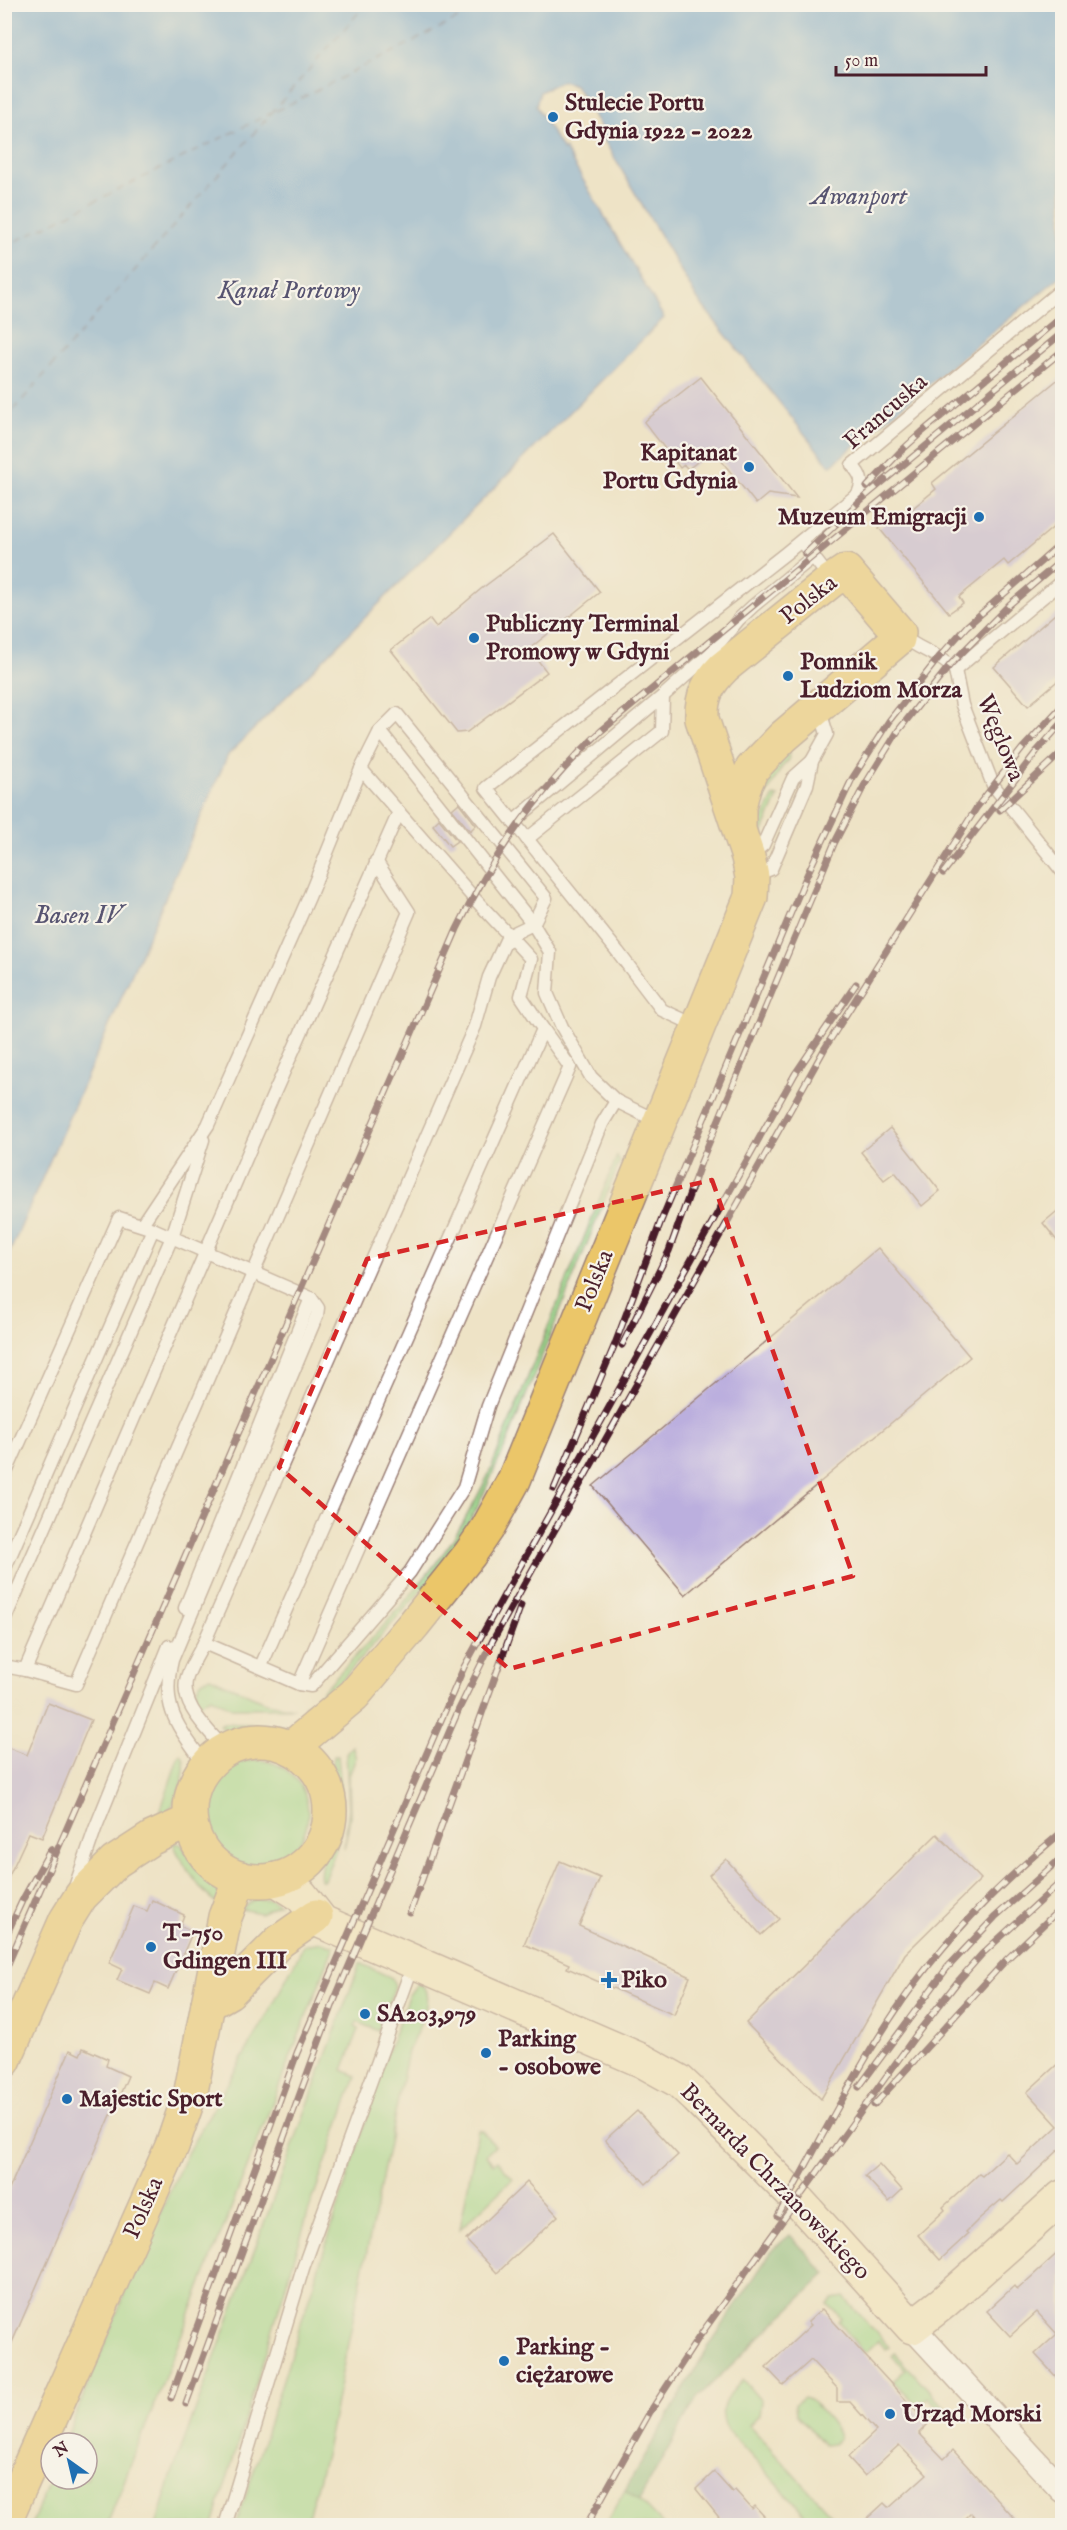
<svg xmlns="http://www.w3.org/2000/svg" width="1067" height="2530" font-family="'IM FELL English',serif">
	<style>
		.green { fill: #9dd98e; stroke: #747c5c; stroke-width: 1.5 }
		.forest { fill: #7eb979; stroke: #646c52; stroke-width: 1.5 }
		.water { fill: #6ba4da; stroke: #5a6282; stroke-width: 1.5 }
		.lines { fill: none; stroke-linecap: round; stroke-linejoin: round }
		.ferry { stroke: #575471; stroke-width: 1.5; stroke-dasharray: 8 6; stroke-linecap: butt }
		.building { fill: #bbafde }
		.lane-casing { stroke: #9c8178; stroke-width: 15 }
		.street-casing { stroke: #9c8178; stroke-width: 27 }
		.secondary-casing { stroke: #9c8178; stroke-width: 36 }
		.highway-casing { stroke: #9c8178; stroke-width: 36 }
		.lane { stroke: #fff; stroke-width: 12 }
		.street { stroke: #fff; stroke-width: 24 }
		.secondary { stroke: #f7e8c3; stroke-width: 33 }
		.highway { stroke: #ebc669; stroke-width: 33 }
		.rail-casing { stroke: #4a1f2b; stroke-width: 7 }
		.rail { stroke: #f7f3e8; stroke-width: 4.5; stroke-dasharray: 14; stroke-linecap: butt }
		.marked { fill: none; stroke: #d62828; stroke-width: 4.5; stroke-dasharray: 12 8; stroke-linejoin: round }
		.poi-dot { fill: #1f6fb2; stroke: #f7f3e8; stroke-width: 2 }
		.labels { text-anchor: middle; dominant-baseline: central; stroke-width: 4.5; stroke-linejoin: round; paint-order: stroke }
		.poi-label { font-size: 24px; font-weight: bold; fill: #4a1f2b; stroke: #f7f3e8; text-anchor: start }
		.street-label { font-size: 24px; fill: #4a1f2b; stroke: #f7f3e8 }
		.water-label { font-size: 26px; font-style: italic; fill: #575471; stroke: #f7f3e8 }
	</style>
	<rect width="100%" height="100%" fill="#f7f3e8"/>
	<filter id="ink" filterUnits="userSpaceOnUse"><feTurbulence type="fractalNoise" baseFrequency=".0167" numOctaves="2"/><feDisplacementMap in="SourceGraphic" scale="12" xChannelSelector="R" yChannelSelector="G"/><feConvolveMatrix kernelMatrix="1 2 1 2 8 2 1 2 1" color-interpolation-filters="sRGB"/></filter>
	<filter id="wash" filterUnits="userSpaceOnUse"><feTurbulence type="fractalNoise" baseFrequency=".008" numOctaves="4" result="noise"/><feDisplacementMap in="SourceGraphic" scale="24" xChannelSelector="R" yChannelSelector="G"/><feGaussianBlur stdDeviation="1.35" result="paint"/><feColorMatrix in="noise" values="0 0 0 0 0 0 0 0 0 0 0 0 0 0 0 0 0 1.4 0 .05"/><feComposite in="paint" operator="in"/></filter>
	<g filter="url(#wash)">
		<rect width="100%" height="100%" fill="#eee3c6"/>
		<g class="green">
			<polygon points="788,751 789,760 782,767 755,815 762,819 774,796 778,797 759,840 749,807 751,793"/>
			<path d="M617,1156L620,1161L618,1166L508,1440L477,1508L451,1552L420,1592L316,1709L305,1705L311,1703C358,1653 408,1603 448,1547C464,1524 476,1499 489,1474Z"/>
			<path d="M210,1677L267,1703L294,1708H232L211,1697L197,1705C193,1693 197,1680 210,1677Z"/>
			<polygon points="224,1723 283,1726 287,1727 287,1731 240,1732 227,1731 219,1725"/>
			<polygon points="352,1746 356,1758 349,1776 350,1817 344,1849 349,1808 346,1754"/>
			<path d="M181,1754C191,1768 175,1808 163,1817L161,1809L179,1755Z"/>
			<path d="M334,1756H338C341,1785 344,1816 337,1845C334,1857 328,1869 324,1880H321C317,1863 332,1843 335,1826C339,1801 329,1779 334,1756Z"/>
			<circle cx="255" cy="1813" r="53"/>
			<path d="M174,1842L182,1845L198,1870L221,1886L218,1903C204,1898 179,1858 173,1843Z"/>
			<polygon points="255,1899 270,1899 279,1904 261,1913 240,1909"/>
			<polygon points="321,1942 334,1946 107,2525 31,2526 51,2476 51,2479 87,2479 87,2443 64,2443 138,2262 187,2153 265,2019 304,1945"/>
			<polygon points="360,1963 392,1978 395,1986 378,2031 357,2022 355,2027 359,2029 343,2070 356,2076 309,2210 213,2525 156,2525 172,2474"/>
			<path d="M417,1984L422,1985C436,2000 415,2035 408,2051L326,2451L306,2525L236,2526L387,2054L408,1996Z"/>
			<polygon points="478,2130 482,2131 495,2146 486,2155 493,2164 497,2161 513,2179 460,2229"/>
			<polygon points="844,2297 889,2347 886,2349 878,2341 866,2352 862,2351 838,2321 841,2318 828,2304 833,2299"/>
			<polygon points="895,2353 948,2411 944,2414 928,2397 918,2407 893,2381 906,2369 892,2356"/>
			<path d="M743,2380L761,2401L759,2415L749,2425L841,2525H815L728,2431C715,2408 727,2396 743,2380Z"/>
			<path d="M803,2398C813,2399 838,2427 839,2438L833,2444L824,2445L796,2414L795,2404Z"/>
			<polygon points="625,2490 639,2500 663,2525 605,2526"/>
		</g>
		<polygon class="forest" points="790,2235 826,2274 697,2398 639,2500 625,2490 707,2349 773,2249"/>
		<polygon class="water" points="5,4 1062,5 1062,275 830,466 698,300 598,130 601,128 575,85 562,81 540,92 536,106 563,150 565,149 664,318 228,755 5,1263"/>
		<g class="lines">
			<g class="ferry">
				<polyline points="276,111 487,4"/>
				<polyline points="4,247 271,113"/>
				<polyline points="4,421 366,4"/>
			</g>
		</g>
		<g id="blocks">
			<g class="building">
				<polygon points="1062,376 1062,520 1008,565 1004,560 959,597 963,603 949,613 879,528 893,517 896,522 936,489 932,483"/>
				<polygon points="701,377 731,415 797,498 768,494 756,504 713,450 688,469 684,465 680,468 644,422"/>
				<polygon points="554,534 600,592 529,649 547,672 467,732 457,733 391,650 430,619 436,627 481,589"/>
				<polygon points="1062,608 1062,677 1028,706 994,667"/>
				<polygon points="459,803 476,825 470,831 452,809"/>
				<polygon points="439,819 457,841 450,846 433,825"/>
				<polygon points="890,1128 940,1191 922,1206 895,1172 884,1180 861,1152"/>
				<polygon points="1062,1207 1062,1247 1043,1223"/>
				<polygon points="878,1248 970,1357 685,1595 593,1486"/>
				<polygon points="48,1703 91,1720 42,1838 29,1833 4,1887 4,1746 27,1755"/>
				<polygon points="937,1834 981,1879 905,1954 821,2099 746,2023"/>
				<polygon points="726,1859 779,1919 761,1935 709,1875"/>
				<polygon points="560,1861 600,1878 579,1926 690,1977 674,2015 567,1968 569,1964 524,1944"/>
				<polygon points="152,1900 184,1915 180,1926 193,1931 168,1989 155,1983 150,1994 117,1980 122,1969 109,1963 134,1906 147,1911"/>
				<polygon points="83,2048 108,2059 106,2066 128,2076 4,2361 4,2201 70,2050 80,2055"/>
				<polygon points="1062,2060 1062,2147 1003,2202 1001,2200 980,2218 966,2232 968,2234 940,2260 918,2235 945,2210 943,2207 964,2188 979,2174 982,2176 1007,2153 1017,2164 1058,2126 1027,2092"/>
				<polygon points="637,2111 678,2155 646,2184 605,2140"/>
				<polygon points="879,2164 902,2190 889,2202 865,2176"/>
				<polygon points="527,2182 558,2216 497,2273 466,2240"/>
				<polygon points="1062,2249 1062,2383 1035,2354 1057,2334 1037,2312 1010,2336 987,2311 1014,2286 1017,2290"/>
				<polygon points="822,2309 928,2424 919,2433 944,2459 953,2450 1021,2526 983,2526 971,2513 958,2526 859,2526 884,2503 889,2508 927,2474 899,2445 865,2476 848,2457 876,2431 850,2402 837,2402 837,2388 811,2360 783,2385 766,2367 811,2325 808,2322"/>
				<polygon points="714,2472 732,2492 735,2490 752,2509 755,2506 773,2526 726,2526 696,2489"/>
			</g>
		</g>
	</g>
	<g filter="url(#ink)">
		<use href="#blocks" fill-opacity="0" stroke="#9c8178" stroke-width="1.5"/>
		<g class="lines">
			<defs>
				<g id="lane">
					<polyline points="801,541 831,580"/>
					<path d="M901,635C918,650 939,653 955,670"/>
					<polyline points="955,670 962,705 993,785 1062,871"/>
					<polyline points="955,670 1062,581"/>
					<polyline points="361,769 380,731 533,924 550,952 547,993 562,1027 591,1077 616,1101 657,1121"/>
					<polyline points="513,822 663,696 710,654 739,619 753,606 814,556"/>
					<polyline points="527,839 662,731 663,696"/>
					<polyline points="750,856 763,845 793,778 812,761"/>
					<polyline points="753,876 771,869 807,785 812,761 827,734 819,708"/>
					<path d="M697,1026L662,1010L618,952L486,788L786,553L858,494C864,481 861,475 852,465L1062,289"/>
					<polyline points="142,1224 208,1125 309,897 361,769 473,897 531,959 521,996 543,1029 261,1666"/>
					<path d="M4,1477L119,1218L153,1229L311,1298L318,1308L317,1315L172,1660C160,1710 179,1727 206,1766"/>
					<polyline points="4,1570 153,1229"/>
					<polyline points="185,1608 311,1298"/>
					<polyline points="4,1621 172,1237 203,1140"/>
					<polyline points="204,1643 299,1684 311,1686 410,1572 464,1487 488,1406 602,1124 616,1101"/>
					<polyline points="4,1666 25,1670 272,1098 399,812"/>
					<polyline points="25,1670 76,1684 409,912 376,861"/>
					<polyline points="299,1684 570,1067 543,1029"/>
					<path d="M225,1750C210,1731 178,1704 187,1677C191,1665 198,1654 204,1643L475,1026L489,977L508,936L533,924L546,898L397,714L380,731"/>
					<polyline points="74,1890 95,1829 169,1646"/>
					<polyline points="225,2526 303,2268 414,1962"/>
				</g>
				<polyline id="street" points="912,2327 1062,2490"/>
				<polyline id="secondary" points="276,1879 301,1895 322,1922 643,2061 679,2081 697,2098 791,2193 912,2327 944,2302 1062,2197"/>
				<g id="highway">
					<circle cx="260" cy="1811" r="70"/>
					<path d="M291,1748L354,1695L414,1624L470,1554L487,1529L514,1480L751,897L752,877L748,857L702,719C701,696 708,683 724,667L831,581L846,571L899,633L898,639L783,737L752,769L744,787L739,807V829"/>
					<polyline points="208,2004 229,1992 280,1941 316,1916"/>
					<polyline points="4,2061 66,1920 81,1896 115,1862 152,1838 190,1821"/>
					<polyline points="4,2523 172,2146 191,2091 225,1917 240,1878"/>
				</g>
			</defs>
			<use href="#lane" class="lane-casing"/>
			<use href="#street" class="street-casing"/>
			<use href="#secondary" class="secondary-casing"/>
			<use href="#highway" class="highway-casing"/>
			<use href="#lane" class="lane"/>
			<use href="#street" class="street"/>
			<use href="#secondary" class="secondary"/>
			<use href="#highway" class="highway"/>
			<defs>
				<g id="rail">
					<polyline points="867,487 900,452 922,432 1062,316"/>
					<polyline points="805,554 862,499 1062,333"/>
					<polyline points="1000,810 1062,752"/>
					<polyline points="943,873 1037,751 1062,723"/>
					<polyline points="622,1345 669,1251 701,1162 784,963 834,844 864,786 898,731 950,665 1010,604 1062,560"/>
					<polyline points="554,1489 615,1344 661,1221 806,877 852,779 889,721 940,656 967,626 1062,543"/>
					<polyline points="410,1913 521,1605"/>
					<polyline points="4,1940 23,1899 51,1849"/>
					<path d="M4,1973L457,929C496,850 537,792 601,731L1062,351"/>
					<polyline points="859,2087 947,1968 995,1917 1060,1859"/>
					<polyline points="874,2105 1006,1960 1062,1907"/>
					<path d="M778,2216C819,2144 856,2068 903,2000C948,1935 1002,1881 1062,1832"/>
					<polyline points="171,2398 297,2053 464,1667 795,1074 856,984"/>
					<polyline points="186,2404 334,2001 459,1709 493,1640 825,1048 977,807 1022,749 1062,706"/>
					<polyline points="586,2526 650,2412 699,2337 916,2035 959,1980 982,1954 1062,1881"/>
				</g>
			</defs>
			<use href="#rail" class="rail-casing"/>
			<use href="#rail" class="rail"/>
		</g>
	</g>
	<path d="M0 0H1067V2530H0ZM712,1180L853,1576L509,1669L279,1467L367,1259Z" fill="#eee3c6" fill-opacity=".55" fill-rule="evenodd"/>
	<path class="marked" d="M712,1180L853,1576L509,1669L279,1467L367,1259Z"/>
	<g class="poi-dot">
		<circle cx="553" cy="117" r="6"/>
		<circle cx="749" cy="467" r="6"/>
		<circle cx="979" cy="517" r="6"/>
		<circle cx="474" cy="638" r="6"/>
		<circle cx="788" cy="676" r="6"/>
		<circle cx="151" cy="1947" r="6"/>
		<path d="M606 1971h6v6h6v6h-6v6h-6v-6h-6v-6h6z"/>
		<circle cx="365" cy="2014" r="6"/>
		<circle cx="486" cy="2053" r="6"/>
		<circle cx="67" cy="2099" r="6"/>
		<circle cx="504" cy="2361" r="6"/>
		<circle cx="890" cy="2414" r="6"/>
	</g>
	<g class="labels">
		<g class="poi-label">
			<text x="565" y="103">Stulecie Portu<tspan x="565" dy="28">Gdynia 1922 - 2022</tspan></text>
			<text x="737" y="453" text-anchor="end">Kapitanat<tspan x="737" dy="28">Portu Gdynia</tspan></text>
			<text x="967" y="517" text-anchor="end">Muzeum Emigracji</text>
			<text x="486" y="624">Publiczny Terminal<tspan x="486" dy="28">Promowy w Gdyni</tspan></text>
			<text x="800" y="662">Pomnik<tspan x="800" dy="28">Ludziom Morza</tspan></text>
			<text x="163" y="1933">T-750<tspan x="163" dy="28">Gdingen III</tspan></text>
			<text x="621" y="1980">Piko</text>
			<text x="377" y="2014">SA203,979</text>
			<text x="498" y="2039">Parking<tspan x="498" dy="28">- osobowe</tspan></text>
			<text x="79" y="2099">Majestic Sport</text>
			<text x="516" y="2347">Parking -<tspan x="516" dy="28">ciężarowe</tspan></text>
			<text x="902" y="2414">Urząd Morski</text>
		</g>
		<g class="street-label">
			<text transform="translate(886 412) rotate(-41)">Francuska</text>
			<text transform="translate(809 600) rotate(-38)">Polska</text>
			<text transform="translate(1000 738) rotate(68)">Węglowa</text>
			<text transform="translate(595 1281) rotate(-68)">Polska</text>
			<text transform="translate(775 2182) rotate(46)">Bernarda Chrzanowskiego</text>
			<text transform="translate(144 2208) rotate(-66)">Polska</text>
		</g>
		<g class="water-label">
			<text x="859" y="196">Awanport</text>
			<text x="289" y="290">Kanał Portowy</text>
			<text x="78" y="915">Basen IV</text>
		</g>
	</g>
	<rect width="1067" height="2530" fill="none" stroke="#f7f3e8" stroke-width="24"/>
	<g transform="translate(69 2461) rotate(326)"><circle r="28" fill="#f7f3e8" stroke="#b29e9c" stroke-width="1.5"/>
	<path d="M0-4.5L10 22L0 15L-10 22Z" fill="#1f6fb2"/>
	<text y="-9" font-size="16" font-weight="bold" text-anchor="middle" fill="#4a1f2b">N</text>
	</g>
	<path d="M836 66v9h150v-9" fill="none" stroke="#4a1f2b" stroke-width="3"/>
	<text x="845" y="66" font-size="18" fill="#4a1f2b" stroke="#f7f3e8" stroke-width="4.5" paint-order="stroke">50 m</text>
</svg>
